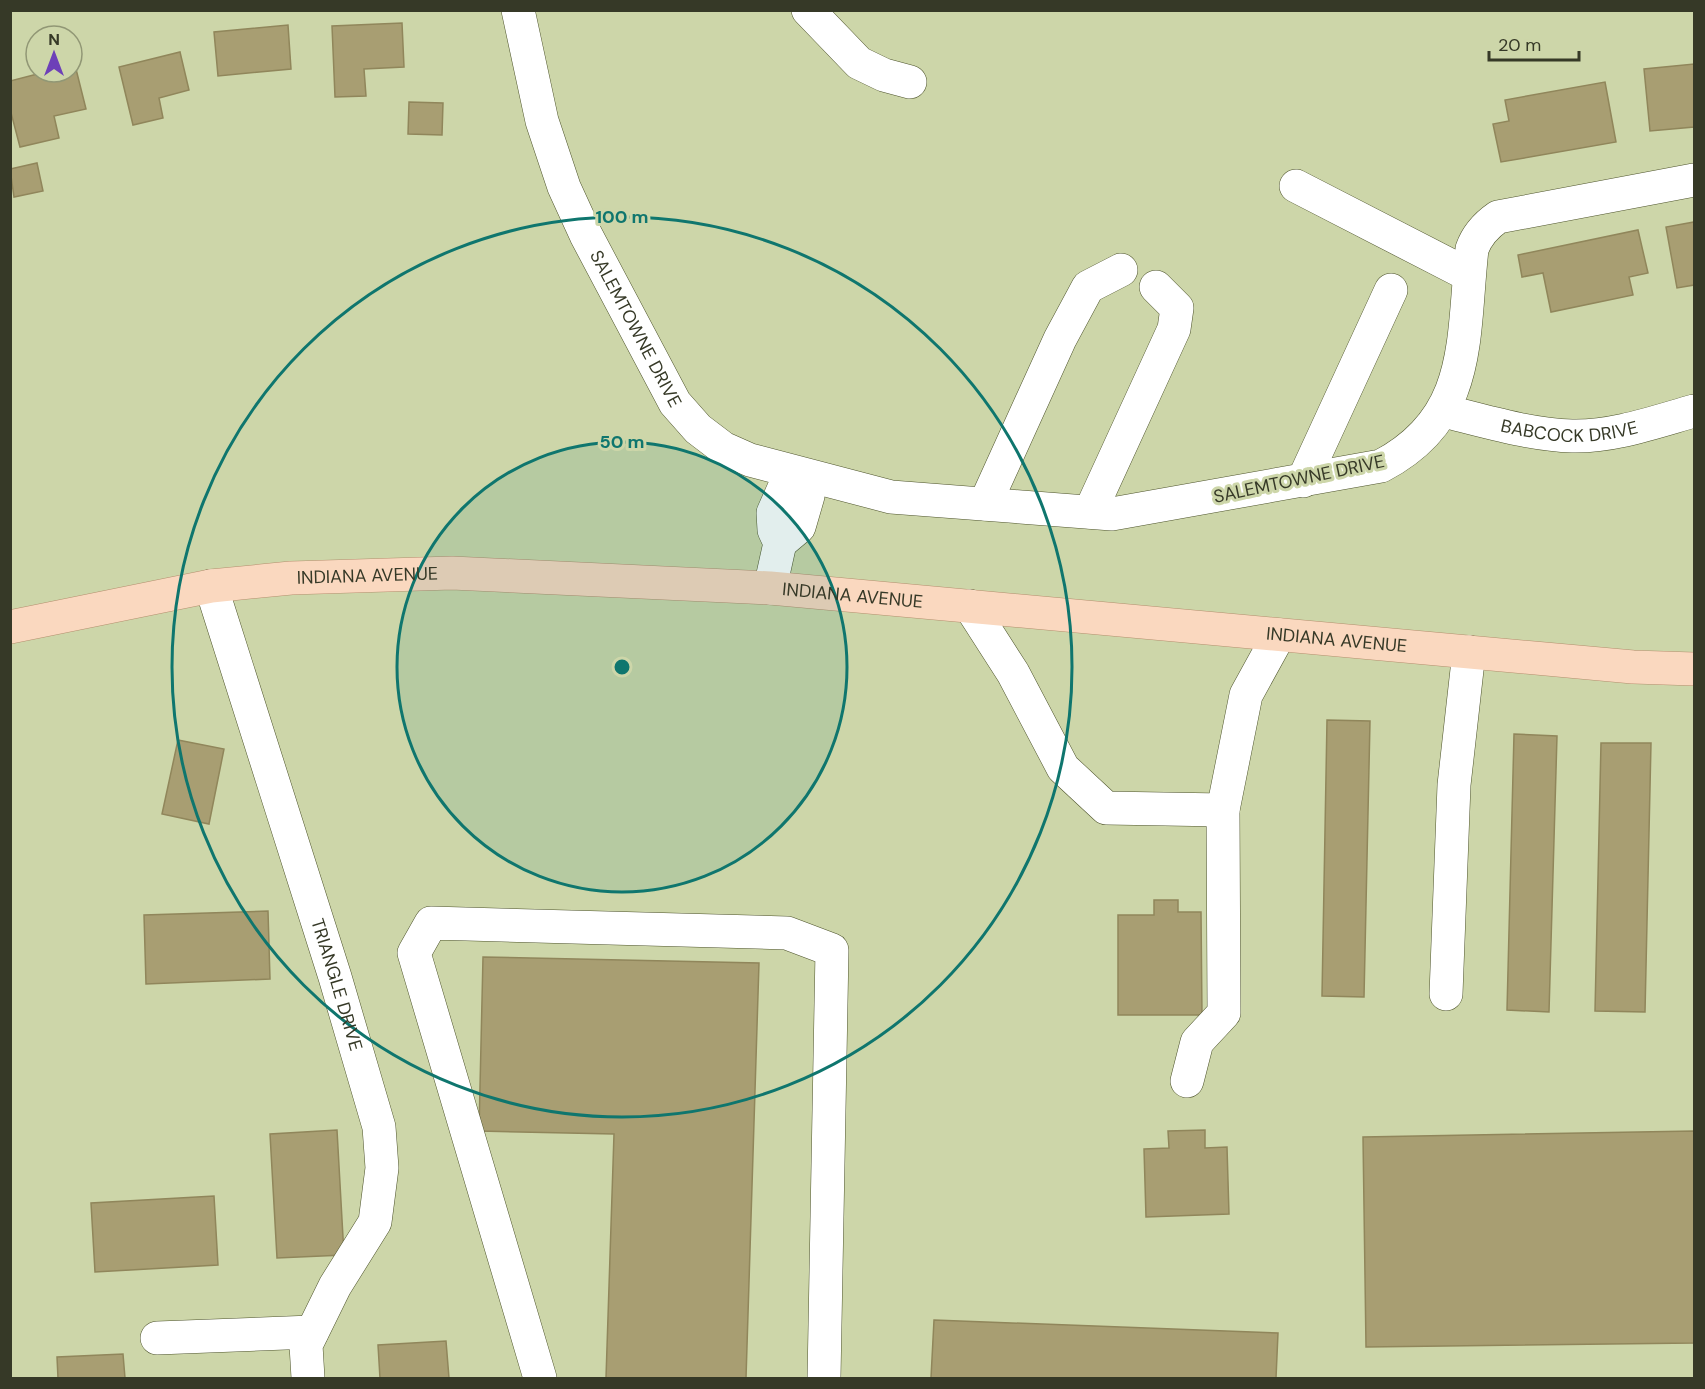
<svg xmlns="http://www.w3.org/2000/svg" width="1705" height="1389" font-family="'DM Sans',sans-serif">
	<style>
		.building { fill: #a89e72; stroke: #90865b; stroke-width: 1.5 }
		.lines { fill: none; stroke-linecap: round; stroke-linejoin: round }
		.minor-casing { stroke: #4e542c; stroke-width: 34 }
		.major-casing { stroke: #b38f6e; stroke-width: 34 }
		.minor { stroke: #fff; stroke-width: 33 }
		.major { stroke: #fad8bf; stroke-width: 33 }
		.ring { fill: none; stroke: #0f766e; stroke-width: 3 }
		.labels { text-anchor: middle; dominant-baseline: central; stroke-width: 6; stroke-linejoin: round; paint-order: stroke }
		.street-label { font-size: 18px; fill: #363927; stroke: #cdd6a9 }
		.centre { fill: #0f766e; stroke: #cdd6a9; stroke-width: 3 }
		.ring-label { font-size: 18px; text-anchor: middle; font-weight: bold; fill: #0f766e; stroke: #cdd6a9; stroke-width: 6; stroke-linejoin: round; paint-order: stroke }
	</style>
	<rect width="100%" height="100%" fill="#cdd6a9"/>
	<g class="building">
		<polygon points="402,23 404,67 364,69 366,96 335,97 332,26"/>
		<polygon points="288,25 291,69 218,76 214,32"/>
		<polygon points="180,52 189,90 159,98 163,118 133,125 119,67"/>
		<polygon points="1694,64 1694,127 1650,131 1644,69"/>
		<polygon points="72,65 75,65 86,109 54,116 59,138 20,147 10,109 10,81 45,72 72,72"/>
		<polygon points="1605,82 1616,142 1501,162 1493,124 1509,121 1505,100"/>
		<polygon points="409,102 443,103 442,135 408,134"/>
		<polygon points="37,163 43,191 14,197 10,169"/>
		<polygon points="1694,222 1694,285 1677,288 1666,227"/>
		<polygon points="1638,230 1648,273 1629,277 1633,295 1551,312 1543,273 1522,277 1518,255"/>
		<polygon points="1327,720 1370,721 1364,997 1322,996"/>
		<polygon points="1514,734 1557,736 1549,1012 1507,1010"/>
		<polygon points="178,740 224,749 209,824 162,814"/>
		<polygon points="1601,743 1651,743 1645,1012 1595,1011"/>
		<polygon points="1154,900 1178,900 1178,912 1201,912 1202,1015 1118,1015 1118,915 1154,915"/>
		<polygon points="268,911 270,979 146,984 144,915"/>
		<polygon points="483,957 759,963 746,1378 606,1378 614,1134 479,1131"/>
		<polygon points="337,1130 344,1255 277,1258 270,1134"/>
		<polygon points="1205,1130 1205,1148 1227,1147 1229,1214 1146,1217 1144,1149 1169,1148 1168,1131"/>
		<polygon points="1694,1131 1694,1343 1366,1347 1363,1137"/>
		<polygon points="214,1196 218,1265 95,1272 91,1203"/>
		<polygon points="934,1320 1278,1333 1276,1378 931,1378"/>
		<polygon points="446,1341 449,1378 380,1378 378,1345"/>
		<polygon points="123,1354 125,1378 58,1378 57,1357"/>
	</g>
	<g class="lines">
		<defs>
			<g id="minor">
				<path id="s1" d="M518,10L542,121L564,187L586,235L675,403L698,429L723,448L750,460L891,497L1112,514L1381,466C1473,418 1462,339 1472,249C1477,235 1485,226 1498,217L1694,180"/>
				<polyline points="808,10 859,63 884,75 910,82"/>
				<polyline points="1296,186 1469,275"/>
				<path id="s2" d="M1444,411C1484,421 1531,435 1572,436C1613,437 1655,422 1694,411"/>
				<polyline points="1303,481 1391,290"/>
				<polyline points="985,504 1060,339 1088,287 1121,270"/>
				<polyline points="1090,512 1174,329 1177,308 1156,287"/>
				<polyline points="780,543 799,527 808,496 800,485 802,475"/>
				<path id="s3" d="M211,586L335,977L379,1127L382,1168L375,1222L335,1286L306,1345L308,1378"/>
				<polyline points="770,588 780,543 774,530 773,513 784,488 800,485"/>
				<polyline points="970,606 1013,673 1063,768 1106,808 1223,810"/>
				<polyline points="1446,994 1454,785 1469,652"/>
				<polyline points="1187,1081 1197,1042 1224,1013 1223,810 1246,695 1279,635"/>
				<polyline points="157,1338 312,1332"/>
				<polyline points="540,1378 414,953 431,923 787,933 832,950 824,1378"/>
			</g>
			<g id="major">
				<path id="s4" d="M10,627L211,586L291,578L452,573L770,588L1633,667L1694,669"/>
			</g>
		</defs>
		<use href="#minor" class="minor-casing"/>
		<use href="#major" class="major-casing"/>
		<use href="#minor" class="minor"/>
		<use href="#major" class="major"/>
	</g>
	<circle cx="622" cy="667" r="225" fill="#0f766e" fill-opacity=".12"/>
	<g class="ring">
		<circle cx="622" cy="667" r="225"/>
		<circle cx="622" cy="667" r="450"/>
	</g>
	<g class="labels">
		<g class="street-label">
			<text stroke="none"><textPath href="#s1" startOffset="342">SALEMTOWNE DRIVE</textPath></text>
			<text stroke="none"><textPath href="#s2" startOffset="128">BABCOCK DRIVE</textPath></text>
			<text transform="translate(1299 479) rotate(-12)">SALEMTOWNE DRIVE</text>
			<text stroke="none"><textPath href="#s4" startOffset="362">INDIANA AVENUE</textPath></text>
			<text stroke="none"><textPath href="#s4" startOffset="848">INDIANA AVENUE</textPath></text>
			<text stroke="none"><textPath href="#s4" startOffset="1334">INDIANA AVENUE</textPath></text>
			<text stroke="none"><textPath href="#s3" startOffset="418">TRIANGLE DRIVE</textPath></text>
		</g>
	</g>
	<circle cx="622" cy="667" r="9" class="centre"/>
	<g class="ring-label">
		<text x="622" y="223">100 m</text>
		<text x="622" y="448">50 m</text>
	</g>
	<rect width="1705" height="1389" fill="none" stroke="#363927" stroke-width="24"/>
	<g transform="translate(54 54)"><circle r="28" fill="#cdd6a9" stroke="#919775" stroke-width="1.5"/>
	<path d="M0-4.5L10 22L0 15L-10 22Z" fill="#6d40b8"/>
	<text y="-9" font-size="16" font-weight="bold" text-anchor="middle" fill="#363927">N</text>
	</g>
	<path d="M1489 51v9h90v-9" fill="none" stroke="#363927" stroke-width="3"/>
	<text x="1498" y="51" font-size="18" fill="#363927" stroke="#cdd6a9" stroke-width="4.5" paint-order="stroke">20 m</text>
</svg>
